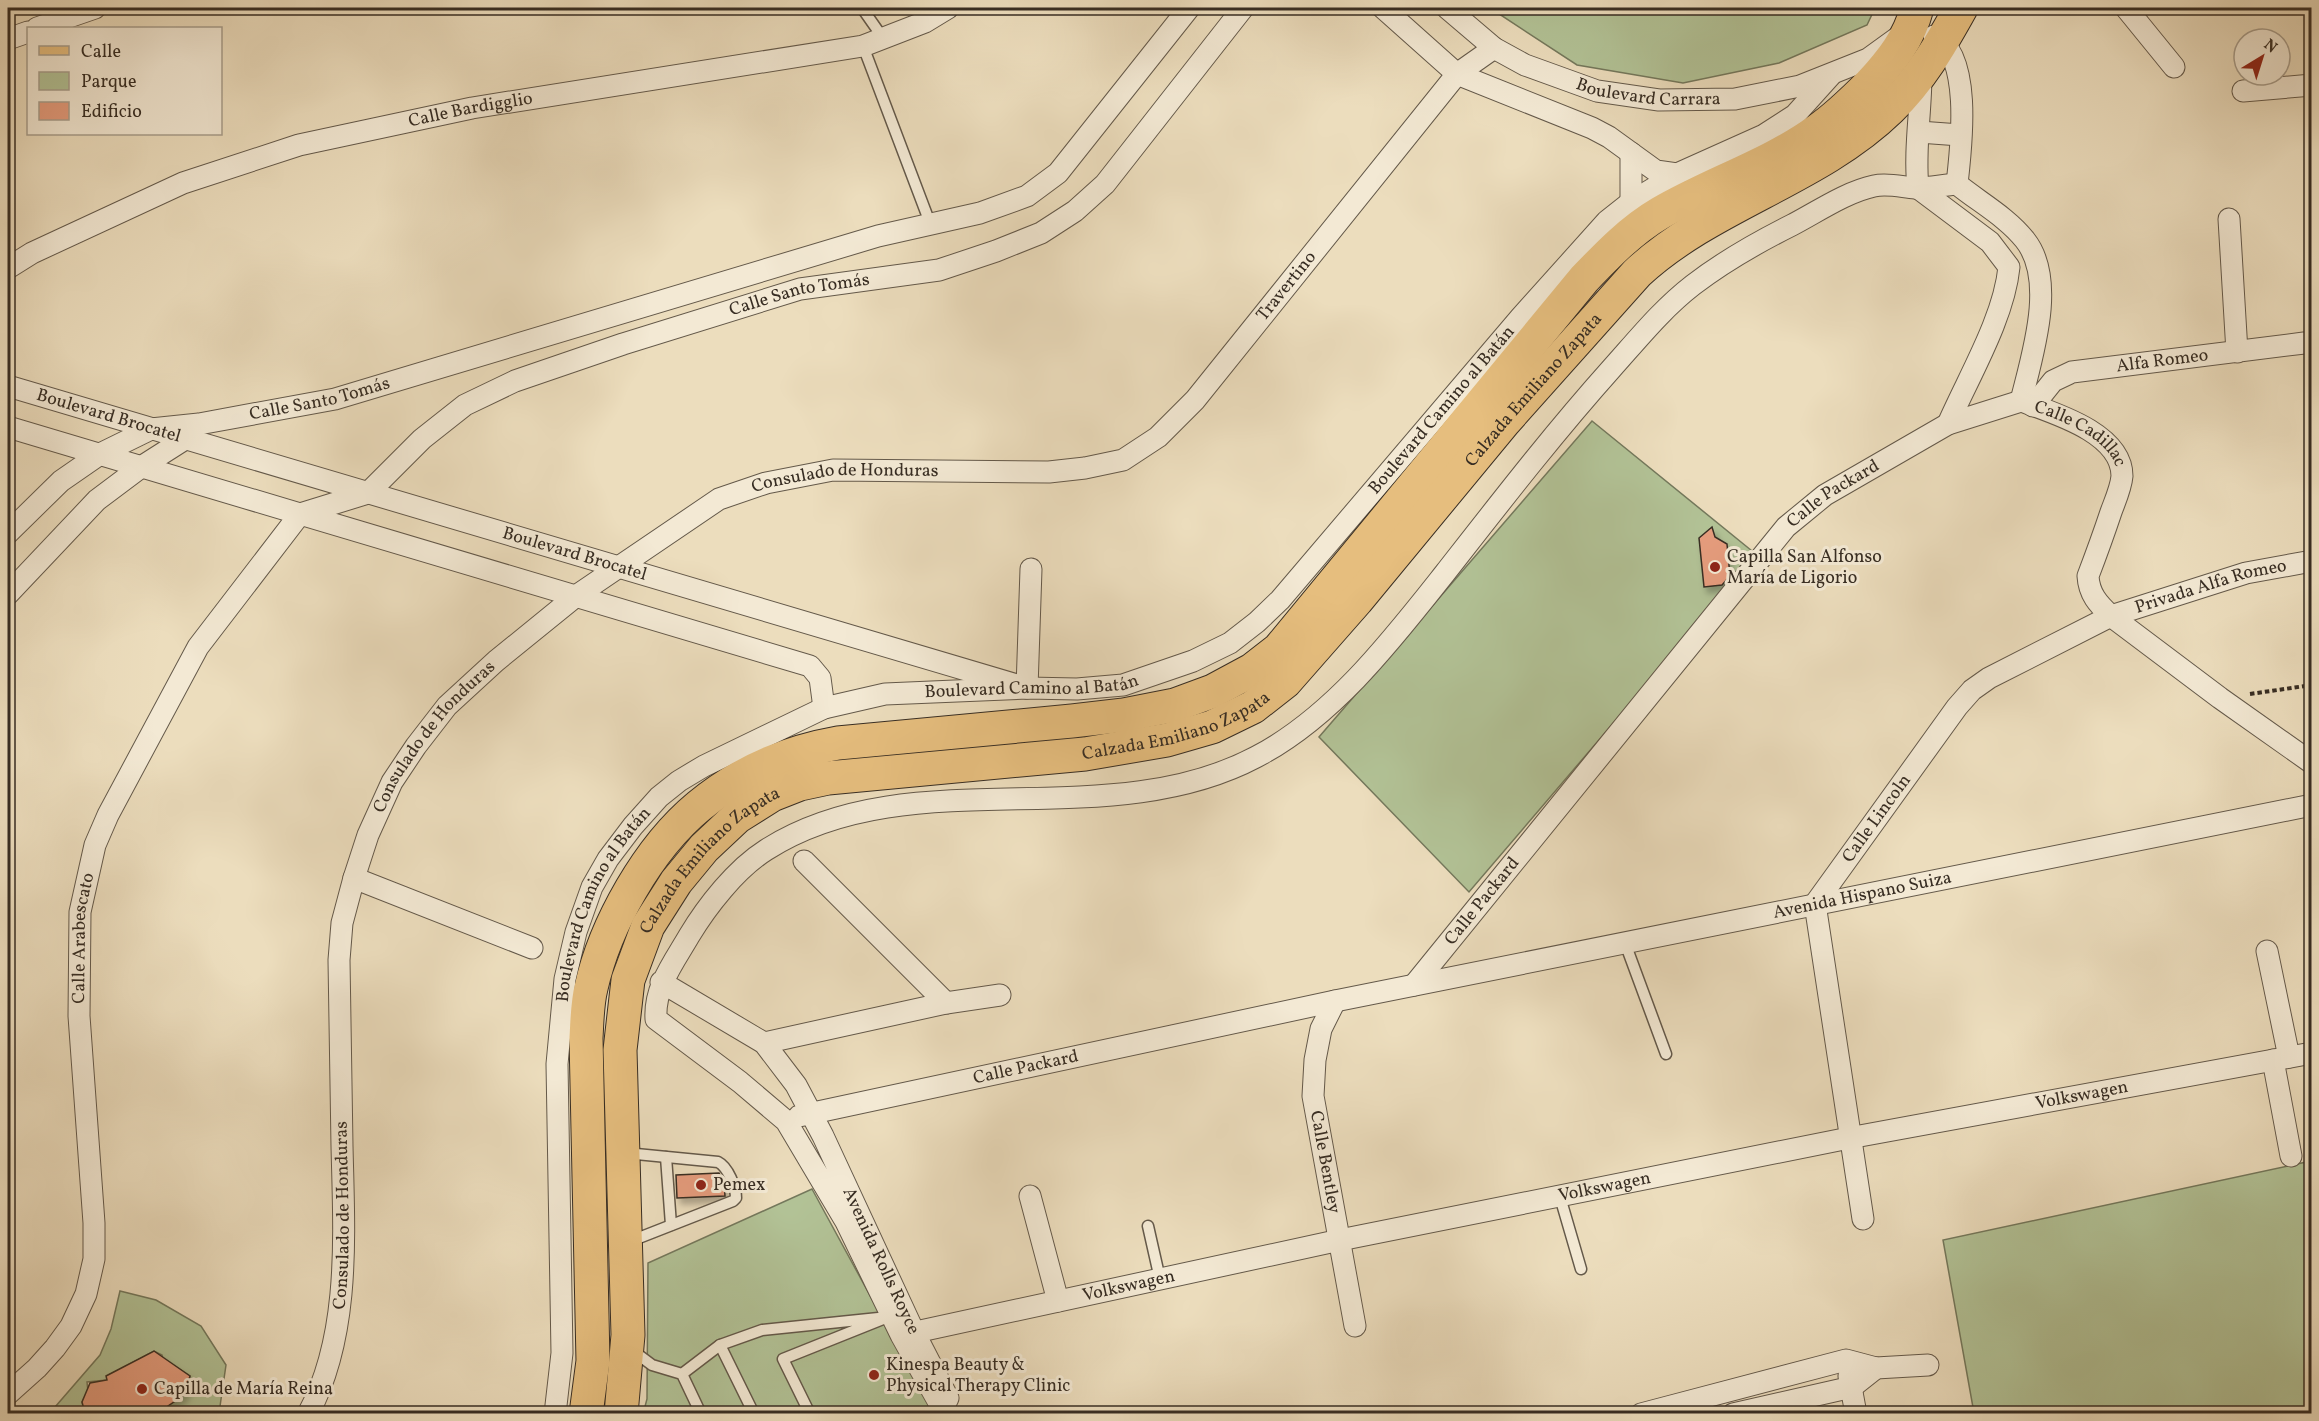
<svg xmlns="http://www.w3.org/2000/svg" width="2319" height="1421" font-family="Vollkorn,serif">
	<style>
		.green { fill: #b2c296; stroke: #74785c; stroke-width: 1.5 }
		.building { fill: #e59c7d; stroke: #372d23; stroke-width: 1.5; filter: url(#shadow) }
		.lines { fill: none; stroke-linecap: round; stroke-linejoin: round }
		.service-casing { stroke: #64594a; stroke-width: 13 }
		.minor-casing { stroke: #64594a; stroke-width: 23 }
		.primary-casing { stroke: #372d23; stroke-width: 35 }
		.path { stroke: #372d23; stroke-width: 4; stroke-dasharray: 4.5 3; stroke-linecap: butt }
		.service { stroke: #f3e9d4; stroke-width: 10 }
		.minor { stroke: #f3e9d4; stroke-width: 21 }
		.primary { stroke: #e6be7e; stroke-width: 33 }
		.poi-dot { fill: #8f2418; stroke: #f3e9d4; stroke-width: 2 }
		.labels { text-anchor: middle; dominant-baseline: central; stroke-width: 6; stroke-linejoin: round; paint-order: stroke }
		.street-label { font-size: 18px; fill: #372d23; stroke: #f3e9d4 }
		.poi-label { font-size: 18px; fill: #372d23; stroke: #f3e9d4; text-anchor: start }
	</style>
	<defs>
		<filter id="shadow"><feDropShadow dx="3.5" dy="6" stdDeviation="3" flood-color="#0004"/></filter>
	</defs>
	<rect width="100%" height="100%" fill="#ecddbd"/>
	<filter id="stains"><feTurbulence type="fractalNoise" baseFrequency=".00333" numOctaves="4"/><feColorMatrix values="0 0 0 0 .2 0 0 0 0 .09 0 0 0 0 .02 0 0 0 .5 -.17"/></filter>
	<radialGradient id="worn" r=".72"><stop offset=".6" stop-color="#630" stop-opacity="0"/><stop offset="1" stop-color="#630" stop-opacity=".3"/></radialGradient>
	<g class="green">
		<polygon points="1490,8 1875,8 1867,25 1779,63 1683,83 1577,65"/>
		<polygon points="1592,421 1757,555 1469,892 1319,737"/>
		<polygon points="2311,1161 2311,1413 1974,1413 1943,1240"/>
		<polygon points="812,1189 934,1413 643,1414 647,1399 648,1263"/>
		<polygon points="120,1291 156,1300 201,1326 226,1365 219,1413 171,1413 168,1406 184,1395 190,1376 173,1365 165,1367 162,1355 154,1351 107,1376 107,1380 87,1382 89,1401 84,1398 82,1402 85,1413 49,1414 100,1355 111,1329"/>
	</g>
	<g class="building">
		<polygon points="1712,527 1715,537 1727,544 1730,576 1722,585 1704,587 1699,538"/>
		<polygon points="719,1173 724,1182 725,1196 677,1198 676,1175"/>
		<polygon points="154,1351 190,1376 184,1395 168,1406 171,1413 85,1413 82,1402 90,1383 107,1380 106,1376"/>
	</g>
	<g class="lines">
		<defs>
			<g id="service">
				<polyline points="862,8 883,38"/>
				<polyline points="863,46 930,223"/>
				<polyline points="1625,943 1666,1054"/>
				<path d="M626,1153L718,1162C728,1167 736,1187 736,1198L733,1201L631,1241"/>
				<polyline points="666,1157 671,1225"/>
				<polyline points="1560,1197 1581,1269"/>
				<polyline points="1148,1226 1160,1279"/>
				<polyline points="720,1345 754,1414"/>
				<polyline points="632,1350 652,1365 682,1374 701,1414"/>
				<polyline points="682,1374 720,1345 762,1330 888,1317 783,1359 810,1414"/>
			</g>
			<g id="minor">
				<polyline points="1383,8 1457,74 1592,128 1609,137 1656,171 1677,174"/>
				<path id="s1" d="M1447,8L1494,48L1525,65L1597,91L1659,100L1735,99L1800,86L1868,59L1897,38"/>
				<polyline points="2126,8 2174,67"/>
				<polyline points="37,28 95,8"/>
				<path d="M1934,36C1973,55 1961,148 1957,184"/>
				<polyline points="8,39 28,32"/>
				<polyline points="2243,91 2312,85"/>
				<polyline points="1919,132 1960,135"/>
				<path d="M1957,184C1979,202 2007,217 2025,240C2057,280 2032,356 2021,401"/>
				<path d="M1918,188L1990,242L2009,267C2004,318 1969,376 1948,424"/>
				<path d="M1918,188C1914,150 1921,112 1921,74L1919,73"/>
				<polyline points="1631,202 1631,153"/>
				<polyline points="2229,219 2237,352"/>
				<path id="s2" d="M8,268L32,253L183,183L299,145L472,108L863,46L925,22L948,8"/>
				<path id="s3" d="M8,386L1027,688L1031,569"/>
				<path id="s4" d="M2021,401C2054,413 2122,433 2122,476C2121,488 2115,501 2111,512C2104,533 2096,555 2088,576C2089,594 2098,604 2111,616L2220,698L2312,763"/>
				<path id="s5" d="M2033,406L2053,381L2072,372L2304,343"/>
				<polyline points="8,427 810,666 820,678 824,708"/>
				<path id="s6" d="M8,533L61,481L100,454L151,429L199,424L335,399L878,236L980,213L1027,196L1058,173L1189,8"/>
				<polyline points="8,594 97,500 141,467 185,439 191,433"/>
				<polyline points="804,861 946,1003"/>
				<polyline points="354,878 532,948"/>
				<polyline points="2267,951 2289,1057"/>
				<path id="s7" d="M661,982L764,1043L796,1085L823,1136L914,1332L948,1398L945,1404L938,1401L901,1335L846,1222L786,1121L740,1082L656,1019C654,987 674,962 689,936C707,906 736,869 766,850C910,758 1105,837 1256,757C1333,717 1392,640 1445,573C1499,504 1553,434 1612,368C1638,339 1662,309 1693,285C1723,262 1758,242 1792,225C1817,212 1846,192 1874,186C1887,183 1902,187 1915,188C1929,188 1943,185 1957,184"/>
				<path id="s8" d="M1414,985L1786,527L1825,495L1948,424L2021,401"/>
				<path id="s9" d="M1335,1001L1321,1029L1315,1060L1313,1096L1355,1326"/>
				<polyline points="764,1043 946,1003 1000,995"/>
				<polyline points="2273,1060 2291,1156"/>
				<path id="s10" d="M799,1116L1335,1001L2312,805"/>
				<polyline points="1030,1196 1058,1301"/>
				<path id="s11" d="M1863,1219L1815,904L1957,707L1972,690L1989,678L2111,616L2246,573L2312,561"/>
				<path id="s12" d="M902,1335L1340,1240L1849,1138L2312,1053"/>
				<polyline points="1849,1376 1856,1414"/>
				<path id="s13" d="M8,1394L37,1368L55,1348L71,1326L86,1294L94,1259V1223L79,1016L80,912L95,845L108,815L198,647L300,514L368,493L422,439L465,405L515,381L623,344L800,289L939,270L996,251L1041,233L1075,211L1105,184L1243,8"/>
				<path id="s14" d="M308,1414C351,1335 344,1233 342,1146C341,1084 340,1022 339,960L342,923L354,878L368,835L392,782L416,746L447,706L496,661L576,596L719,499L766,483L833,470L1049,472L1085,468L1123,460L1158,437L1195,400L1457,74L1494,48"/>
				<path id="s15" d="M555,1414L562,1353L557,1064L565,979L576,932L592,887L608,859L633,826L659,797L679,781L704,766L824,708L885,694L1027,688L1077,689L1123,685L1193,661L1230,643L1257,622L1280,600L1520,318L1607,221L1631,202L1677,174L1764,135L1795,115L1831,75"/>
				<polyline points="1641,1414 1846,1360 1876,1368 1928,1365"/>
				<polyline points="1733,1414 1852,1387 1876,1368"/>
			</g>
			<g id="primary">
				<path d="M586,1414L593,1361L586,1038C587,1022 587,1004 591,988C605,925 648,848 699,806C739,773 787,752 838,743L1072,721L1124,715L1175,705L1213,691L1252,670L1279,649L1584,279C1607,255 1631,230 1660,213C1711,183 1770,165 1818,130C1837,117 1854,100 1870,84C1891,61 1909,39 1917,8"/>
				<path id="s16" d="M621,1414L628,1335L620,1050L628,980L648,926L676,882L704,848L737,817L772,795L800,784L828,778L1085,754L1167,740L1212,727L1253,707L1285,682L1357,600L1504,422L1637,273C1711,204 1817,180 1890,109C1921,79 1941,44 1961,8"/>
			</g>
		</defs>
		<use href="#service" class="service-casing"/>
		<use href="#minor" class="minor-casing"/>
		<use href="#primary" class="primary-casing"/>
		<polyline class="path" points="2250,694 2312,685"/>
		<use href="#service" class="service"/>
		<use href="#minor" class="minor"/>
		<use href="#primary" class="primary"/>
	</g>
	<g class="poi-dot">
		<circle cx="1715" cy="567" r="6"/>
		<circle cx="701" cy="1185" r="6"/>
		<circle cx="874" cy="1375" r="6"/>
		<circle cx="142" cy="1389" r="6"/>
	</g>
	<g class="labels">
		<g class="street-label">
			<text stroke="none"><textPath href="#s1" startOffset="225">Boulevard Carrara</textPath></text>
			<text stroke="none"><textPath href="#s2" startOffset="492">Calle Bardigglio</textPath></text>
			<text stroke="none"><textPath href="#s14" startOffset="1732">Travertino</textPath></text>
			<text stroke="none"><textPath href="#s13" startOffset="1527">Calle Santo Tomás</textPath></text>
			<text stroke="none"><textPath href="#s5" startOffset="144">Alfa Romeo</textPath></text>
			<text stroke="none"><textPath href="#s16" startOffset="1592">Calzada Emiliano Zapata</textPath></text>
			<text stroke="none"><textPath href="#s6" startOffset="350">Calle Santo Tomás</textPath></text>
			<text stroke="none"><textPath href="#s15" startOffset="1564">Boulevard Camino al Batán</textPath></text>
			<text stroke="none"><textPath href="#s3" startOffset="105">Boulevard Brocatel</textPath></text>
			<text stroke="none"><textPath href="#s4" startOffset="69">Calle Cadillac</textPath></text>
			<text stroke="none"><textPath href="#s14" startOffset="1212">Consulado de Honduras</textPath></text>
			<text stroke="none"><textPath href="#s8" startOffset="648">Calle Packard</textPath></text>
			<text stroke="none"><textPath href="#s3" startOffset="591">Boulevard Brocatel</textPath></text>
			<text stroke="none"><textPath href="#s11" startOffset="846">Privada Alfa Romeo</textPath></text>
			<text stroke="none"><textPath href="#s15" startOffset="1042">Boulevard Camino al Batán</textPath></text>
			<text stroke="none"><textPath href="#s16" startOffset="1088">Calzada Emiliano Zapata</textPath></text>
			<text stroke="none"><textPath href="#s14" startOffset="708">Consulado de Honduras</textPath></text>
			<text stroke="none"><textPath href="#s11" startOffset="424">Calle Lincoln</textPath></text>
			<text stroke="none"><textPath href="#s16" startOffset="584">Calzada Emiliano Zapata</textPath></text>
			<text stroke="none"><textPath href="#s10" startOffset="1086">Avenida Hispano Suiza</textPath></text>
			<text stroke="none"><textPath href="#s8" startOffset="108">Calle Packard</textPath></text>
			<text stroke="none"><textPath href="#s15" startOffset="520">Boulevard Camino al Batán</textPath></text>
			<text stroke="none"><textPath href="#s13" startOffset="486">Calle Arabescato</textPath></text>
			<text stroke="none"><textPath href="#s10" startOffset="232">Calle Packard</textPath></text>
			<text stroke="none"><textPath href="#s12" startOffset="1204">Volkswagen</textPath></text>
			<text stroke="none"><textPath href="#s9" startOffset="166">Calle Bentley</textPath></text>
			<text stroke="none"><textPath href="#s12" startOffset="718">Volkswagen</textPath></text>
			<text stroke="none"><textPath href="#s14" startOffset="204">Consulado de Honduras</textPath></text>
			<text stroke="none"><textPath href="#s7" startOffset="368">Avenida Rolls Royce</textPath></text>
			<text stroke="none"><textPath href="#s12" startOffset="232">Volkswagen</textPath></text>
		</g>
		<g class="poi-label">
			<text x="1727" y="557">Capilla San Alfonso<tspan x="1727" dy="21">María de Ligorio</tspan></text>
			<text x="713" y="1185">Pemex</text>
			<text x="886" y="1365">Kinespa Beauty &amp;<tspan x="886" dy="21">Physical Therapy Clinic</tspan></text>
			<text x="154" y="1389">Capilla de María Reina</text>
		</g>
	</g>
	<rect width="2319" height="1421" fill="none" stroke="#ecddbd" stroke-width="30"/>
	<rect x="9" y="9" width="2301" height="1403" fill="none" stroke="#372d23" stroke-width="3"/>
	<rect x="15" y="15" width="2289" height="1391" fill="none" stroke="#372d23" stroke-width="1.5"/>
	<rect x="27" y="27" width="195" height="108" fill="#f3e9d4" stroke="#a89e8d" stroke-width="1.5"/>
	<rect x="39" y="46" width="30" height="9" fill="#e6be7e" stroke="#a89e8d" stroke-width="1.5"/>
	<text x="81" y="57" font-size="18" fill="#372d23">Calle</text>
	<rect x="39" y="72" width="30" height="18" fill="#b2c296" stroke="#a89e8d" stroke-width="1.5"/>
	<text x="81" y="87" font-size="18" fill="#372d23">Parque</text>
	<rect x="39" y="102" width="30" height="18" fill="#e59c7d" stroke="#a89e8d" stroke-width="1.5"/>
	<text x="81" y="117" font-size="18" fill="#372d23">Edificio</text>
	<g transform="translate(2262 57) rotate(38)"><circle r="28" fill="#f3e9d4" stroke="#a89e8d" stroke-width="1.5"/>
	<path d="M0-4.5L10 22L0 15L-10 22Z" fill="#8f2418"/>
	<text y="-9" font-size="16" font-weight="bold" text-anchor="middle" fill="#372d23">N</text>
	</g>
	<rect width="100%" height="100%" filter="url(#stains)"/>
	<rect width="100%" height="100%" fill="url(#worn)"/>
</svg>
